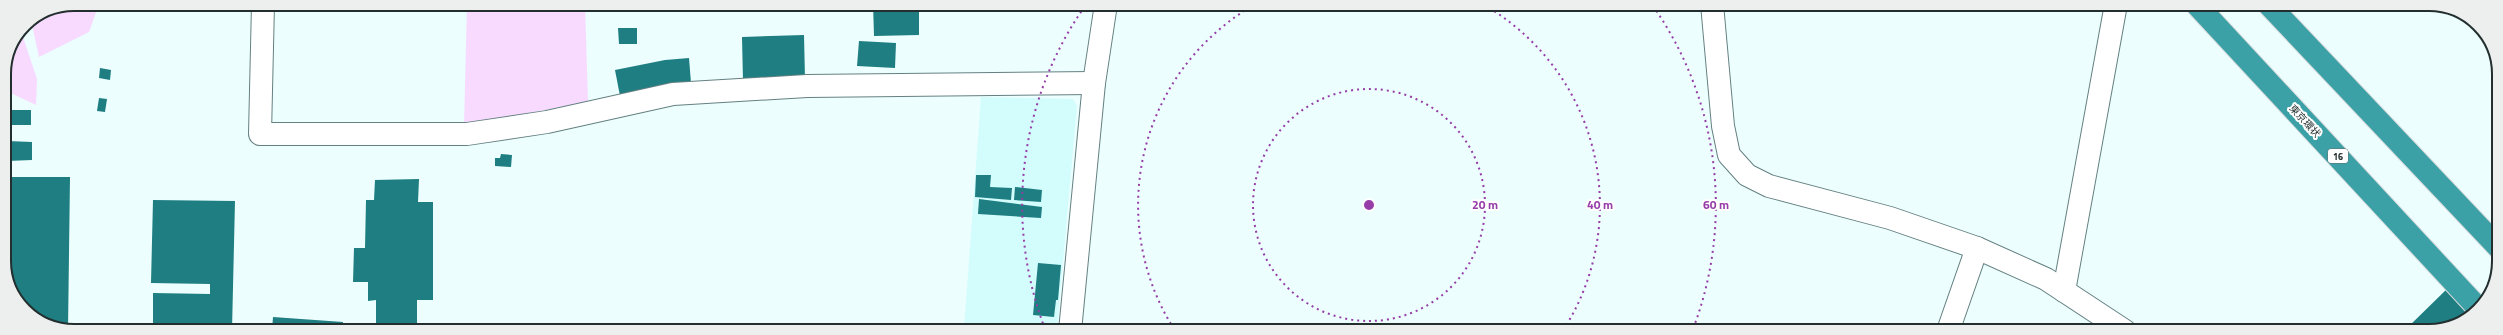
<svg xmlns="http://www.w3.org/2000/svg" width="2503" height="335" font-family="'Titillium Web','Noto Sans JP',sans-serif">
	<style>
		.built { fill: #d3fcfd }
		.green { fill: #f8daff }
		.building { fill: #1e7e82 }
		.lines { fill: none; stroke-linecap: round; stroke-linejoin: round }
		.minor-casing { stroke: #658082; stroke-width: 24 }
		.highway-casing { stroke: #d7dada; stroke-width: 24 }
		.minor { stroke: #fff; stroke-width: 22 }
		.highway { stroke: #3ba1a7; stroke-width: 22 }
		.ring { fill: none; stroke: #963da8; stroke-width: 2; stroke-dasharray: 2 4 }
		.labels { text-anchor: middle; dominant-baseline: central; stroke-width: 4; stroke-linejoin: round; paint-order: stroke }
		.shield { fill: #fff; stroke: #656d6d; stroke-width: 1 }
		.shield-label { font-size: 9px; font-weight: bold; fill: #232f2f }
		.street-label { font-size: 10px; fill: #232f2f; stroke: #fff }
		.rim { fill: none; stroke: #232f2f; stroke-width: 2 }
		.centre { fill: #963da8; stroke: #fff; stroke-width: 2 }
		.ring-label { font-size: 12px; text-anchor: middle; font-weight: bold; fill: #963da8; stroke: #fff; stroke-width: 4; stroke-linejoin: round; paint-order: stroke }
	</style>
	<rect width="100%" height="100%" fill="#ecfefe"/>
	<polygon class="built" points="981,97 1073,99 1077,106 1057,328 964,329"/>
	<g class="green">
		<polygon points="74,4 99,4 89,32 39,57 33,29 27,22 47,9"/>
		<polygon points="467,4 585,4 588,102 464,125"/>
		<path d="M19,32L23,37L37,79L36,105L4,90C4,68 7,50 19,32Z"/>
	</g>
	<g class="building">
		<polygon points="873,4 919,4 919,35 874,36"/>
		<polygon points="618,28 637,28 637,44 619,44"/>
		<polygon points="804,35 805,79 743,81 742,37"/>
		<polygon points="859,41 896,43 895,68 857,66"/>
		<polygon points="689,58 691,83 620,96 615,70 665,60"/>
		<polygon points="100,68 111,70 110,80 99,78"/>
		<polygon points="99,98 107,99 105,112 97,111"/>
		<polygon points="4,110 31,110 31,125 5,125"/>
		<polygon points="7,141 32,142 32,160 7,161"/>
		<polygon points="501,154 512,155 511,167 495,166 495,158 500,158"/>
		<polygon points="976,175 991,175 990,187 1012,188 1011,200 975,197"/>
		<polygon points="5,177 70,177 68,330 28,314 6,279"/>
		<polygon points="419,179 418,202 433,202 433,300 417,300 417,327 376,328 376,300 368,301 368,282 353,282 354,248 365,248 366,200 374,200 375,180"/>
		<polygon points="1015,187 1042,190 1041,202 1014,200"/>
		<polygon points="979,199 1042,207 1041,218 978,214"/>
		<polygon points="153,200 235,201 232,330 153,330 153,293 210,294 210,284 151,283"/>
		<polygon points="1038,263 1061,265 1058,300 1056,300 1054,317 1033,315"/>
		<polygon points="2451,285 2475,314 2430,331 2404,331"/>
		<polygon points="273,317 343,322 342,330 272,330"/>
	</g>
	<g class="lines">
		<defs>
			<g id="minor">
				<polyline points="263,4 260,134 467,134 547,122 673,94 807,86 1094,83"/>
				<polyline points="1712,4 1723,126 1729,155 1747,175 1769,186 1890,218 1977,248 2046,279 2125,331"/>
				<polyline points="2064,291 2116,4"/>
				<polyline points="1070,331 1094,83 1106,4"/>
				<polyline points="1948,331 1977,248"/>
			</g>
			<g id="highway">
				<polyline points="2197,5 2478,308"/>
				<polyline points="2269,5 2498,247"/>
			</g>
		</defs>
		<use href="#minor" class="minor-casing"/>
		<use href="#highway" class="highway-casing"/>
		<use href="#minor" class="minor"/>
		<use href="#highway" class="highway"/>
	</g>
	<g class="ring">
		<circle cx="1369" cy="205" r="116"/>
		<path d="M1174 329A231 231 0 0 1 1254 5M1484 5A231 231 0 0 1 1564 329"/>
		<path d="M1045 329A347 347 0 0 1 1085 6M1653 6A347 347 0 0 1 1693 329"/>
	</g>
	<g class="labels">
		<rect class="shield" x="2328" y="149" width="20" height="14" rx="3"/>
		<g class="shield-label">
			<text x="2338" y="156">16</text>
		</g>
		<g class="street-label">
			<text transform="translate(2305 121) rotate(47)">東京環状</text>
		</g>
	</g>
	<path d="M0 0H2503V335H0ZM74 11H2429A63 63 0 0 1 2492 74V261A63 63 0 0 1 2429 324H74A63 63 0 0 1 11 261V74A63 63 0 0 1 74 11Z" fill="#edeeee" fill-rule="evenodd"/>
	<path class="rim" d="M74 11H2429A63 63 0 0 1 2492 74V261A63 63 0 0 1 2429 324H74A63 63 0 0 1 11 261V74A63 63 0 0 1 74 11Z"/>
	<circle cx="1369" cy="205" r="6" class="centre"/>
	<g class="ring-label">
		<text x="1485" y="209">20 m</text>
		<text x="1600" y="209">40 m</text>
		<text x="1716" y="209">60 m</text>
	</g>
</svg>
